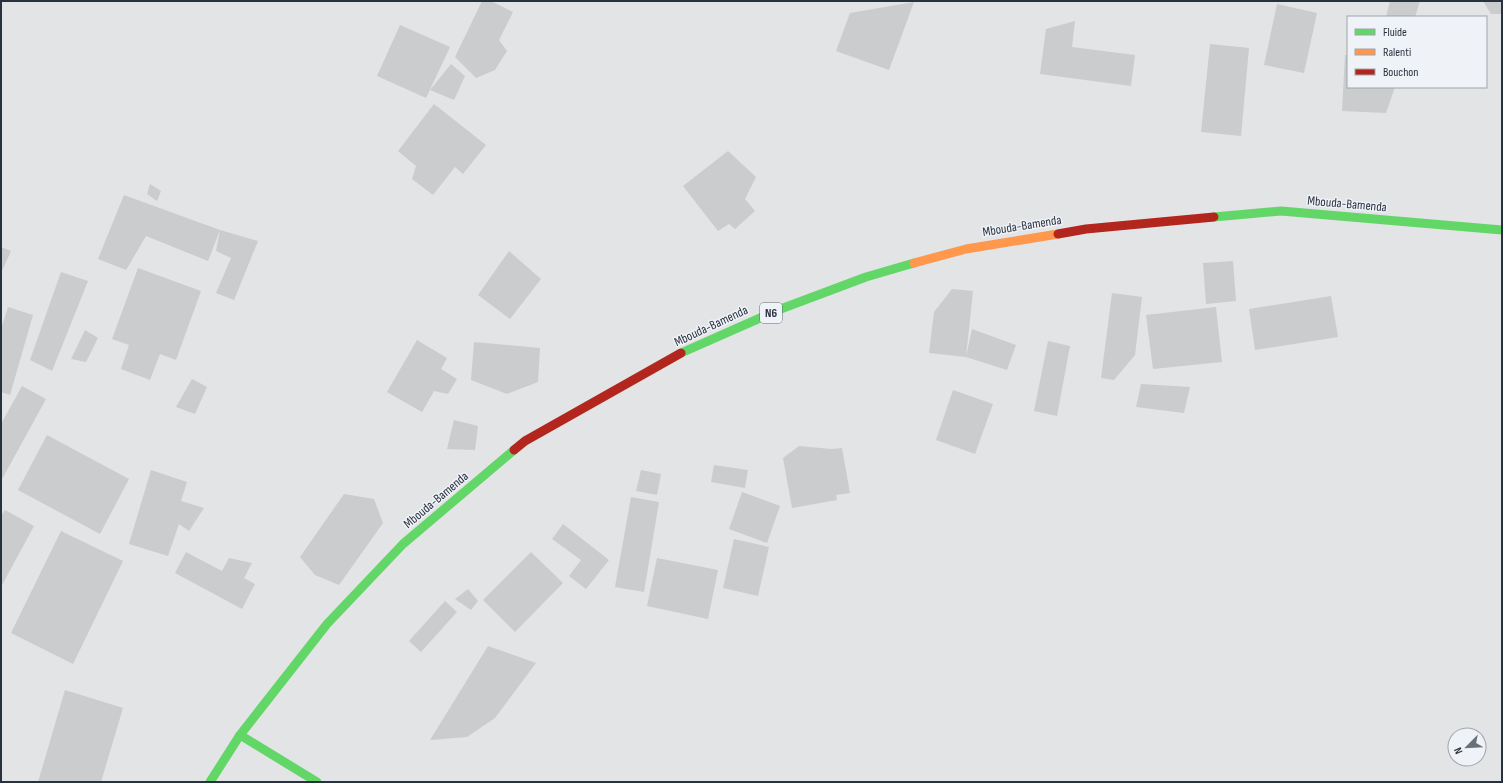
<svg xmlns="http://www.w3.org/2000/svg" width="1503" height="783" font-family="'Sofia Sans Condensed',sans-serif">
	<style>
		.building { fill: #caccce }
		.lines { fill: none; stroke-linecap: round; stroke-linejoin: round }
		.fast { stroke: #63d668; stroke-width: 9 }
		.slow { stroke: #ff974d; stroke-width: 9 }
		.jam { stroke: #b3261e; stroke-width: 9 }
		.labels { text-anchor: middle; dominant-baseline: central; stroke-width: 3; stroke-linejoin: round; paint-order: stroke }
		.shield { fill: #eff2f6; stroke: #646b76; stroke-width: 1 }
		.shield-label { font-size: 12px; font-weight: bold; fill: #29313f }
		.street-label { font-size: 13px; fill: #29313f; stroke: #eff2f6 }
	</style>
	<rect width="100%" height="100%" fill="#e2e4e6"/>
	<g class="building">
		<polygon points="482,1 491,1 513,12 499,40 507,51 495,70 476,78 455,57"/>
		<polygon points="1390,1 1420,1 1415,17 1386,17"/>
		<polygon points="1483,1 1502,1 1502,14 1491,14"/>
		<polygon points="914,2 889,70 836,51 850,13"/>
		<polygon points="1277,4 1317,13 1304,73 1264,65"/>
		<polygon points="1075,21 1072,47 1135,55 1131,86 1040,74 1046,29"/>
		<polygon points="400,25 450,47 426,98 377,76"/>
		<polygon points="1210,44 1249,48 1241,136 1201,132"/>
		<polygon points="1345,55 1348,55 1348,87 1395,87 1386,113 1342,111"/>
		<polygon points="451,64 465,76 454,100 430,90"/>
		<polygon points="434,104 486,145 463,174 455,167 433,195 412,179 416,166 398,151"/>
		<polygon points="728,151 756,177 745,199 755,211 735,229 729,224 718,231 683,186"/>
		<polygon points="150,184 161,191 157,201 147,194"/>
		<polygon points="124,195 220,230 208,261 146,236 126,270 98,259"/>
		<polygon points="220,230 258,241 234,300 216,293 231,258 216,251"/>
		<polygon points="1,247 11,251 1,273"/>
		<polygon points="509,251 541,279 510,319 478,295"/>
		<polygon points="1233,261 1236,301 1206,304 1203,263"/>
		<polygon points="138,268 201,291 176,360 160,354 150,380 121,369 129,345 112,339"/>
		<polygon points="61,272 88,281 52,371 30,360"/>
		<polygon points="952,289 973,291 966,357 972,329 1016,345 1007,370 966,357 929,353 934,312"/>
		<polygon points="1112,293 1142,297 1135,355 1114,380 1101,378"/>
		<polygon points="1331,296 1338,337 1255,350 1249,309"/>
		<polygon points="8,307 33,315 10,395 1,392 1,329"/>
		<polygon points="1216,307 1222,362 1153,369 1146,315"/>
		<polygon points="85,330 98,338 86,362 71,359"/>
		<polygon points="417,340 447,358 441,369 457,379 448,394 434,391 422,412 387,392"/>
		<polygon points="1048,341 1070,346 1057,416 1034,411"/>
		<polygon points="474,342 540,348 538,382 507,394 471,380"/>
		<polygon points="192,379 207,387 195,414 176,407"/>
		<polygon points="1141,384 1190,387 1184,413 1136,407"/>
		<polygon points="22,386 46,399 1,481 1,424"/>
		<polygon points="953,390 993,404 975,454 936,440"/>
		<polygon points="454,420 478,426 475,450 447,449"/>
		<polygon points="47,435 129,479 100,534 18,490"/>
		<polygon points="799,446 831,449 842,448 850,493 836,495 837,500 792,508 783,458"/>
		<polygon points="714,465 748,470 745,488 711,482"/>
		<polygon points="151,470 187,482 181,501 204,508 189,531 179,524 168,556 129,544"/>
		<polygon points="641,470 661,474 657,495 636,491"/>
		<polygon points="742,492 780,506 767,543 729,529"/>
		<polygon points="344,494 374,499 383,523 339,585 315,575 300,557"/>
		<polygon points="631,497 659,502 644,592 615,587"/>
		<polygon points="5,510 34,526 1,587 1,516"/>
		<polygon points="563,524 609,560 586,589 569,576 581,560 552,539"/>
		<polygon points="61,531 123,561 73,664 11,633"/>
		<polygon points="734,539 769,547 758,596 723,588"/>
		<polygon points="186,552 222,571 229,558 252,563 244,578 255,584 242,609 175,573"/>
		<polygon points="531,552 563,583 515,632 483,600"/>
		<polygon points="657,558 718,570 708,619 647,606"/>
		<polygon points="468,589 478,601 471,610 455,599"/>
		<polygon points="445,601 457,612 421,652 409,641"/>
		<polygon points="488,646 536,663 495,718 467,737 430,740"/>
		<polygon points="65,690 123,708 101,782 38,782"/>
	</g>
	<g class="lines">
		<g class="fast">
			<polyline points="1214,217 1281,211 1502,230"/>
			<polyline points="681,353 778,310 866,277 914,263"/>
			<polyline points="240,735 317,782"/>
			<polyline points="210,782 240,735 327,624 403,544 514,450"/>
		</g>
		<polyline class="slow" points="914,263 966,249 1058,234"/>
		<g class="jam">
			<polyline points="1058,234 1086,229 1214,217"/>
			<polyline points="514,450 525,441 681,353"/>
		</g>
	</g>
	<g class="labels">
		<rect class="shield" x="760" y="303" width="22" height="20" rx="3"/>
		<g class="shield-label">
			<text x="771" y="313">N6</text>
		</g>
		<g class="street-label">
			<text transform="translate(1347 204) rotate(5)">Mbouda-Bamenda</text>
			<text transform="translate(1022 226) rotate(-9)">Mbouda-Bamenda</text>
			<text transform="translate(711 326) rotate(-25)">Mbouda-Bamenda</text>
			<text transform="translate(436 500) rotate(-40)">Mbouda-Bamenda</text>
		</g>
	</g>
	<rect width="1503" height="783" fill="none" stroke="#29313f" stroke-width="4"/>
	<rect x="1347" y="16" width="140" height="72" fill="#eff2f6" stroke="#a0a5ad"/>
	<rect x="1355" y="29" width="20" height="6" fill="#63d668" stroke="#a0a5ad"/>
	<text x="1383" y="36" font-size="12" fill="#29313f">Fluide</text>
	<rect x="1355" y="49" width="20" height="6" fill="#ff974d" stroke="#a0a5ad"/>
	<text x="1383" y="56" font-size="12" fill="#29313f">Ralenti</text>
	<rect x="1355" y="69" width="20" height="6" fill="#b3261e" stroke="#a0a5ad"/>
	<text x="1383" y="76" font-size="12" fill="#29313f">Bouchon</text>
	<g transform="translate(1467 747) rotate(246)"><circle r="19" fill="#eff2f6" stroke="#a0a5ad"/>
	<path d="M0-3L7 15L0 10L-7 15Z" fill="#6a7079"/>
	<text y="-6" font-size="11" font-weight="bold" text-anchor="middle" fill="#29313f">N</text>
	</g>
</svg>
